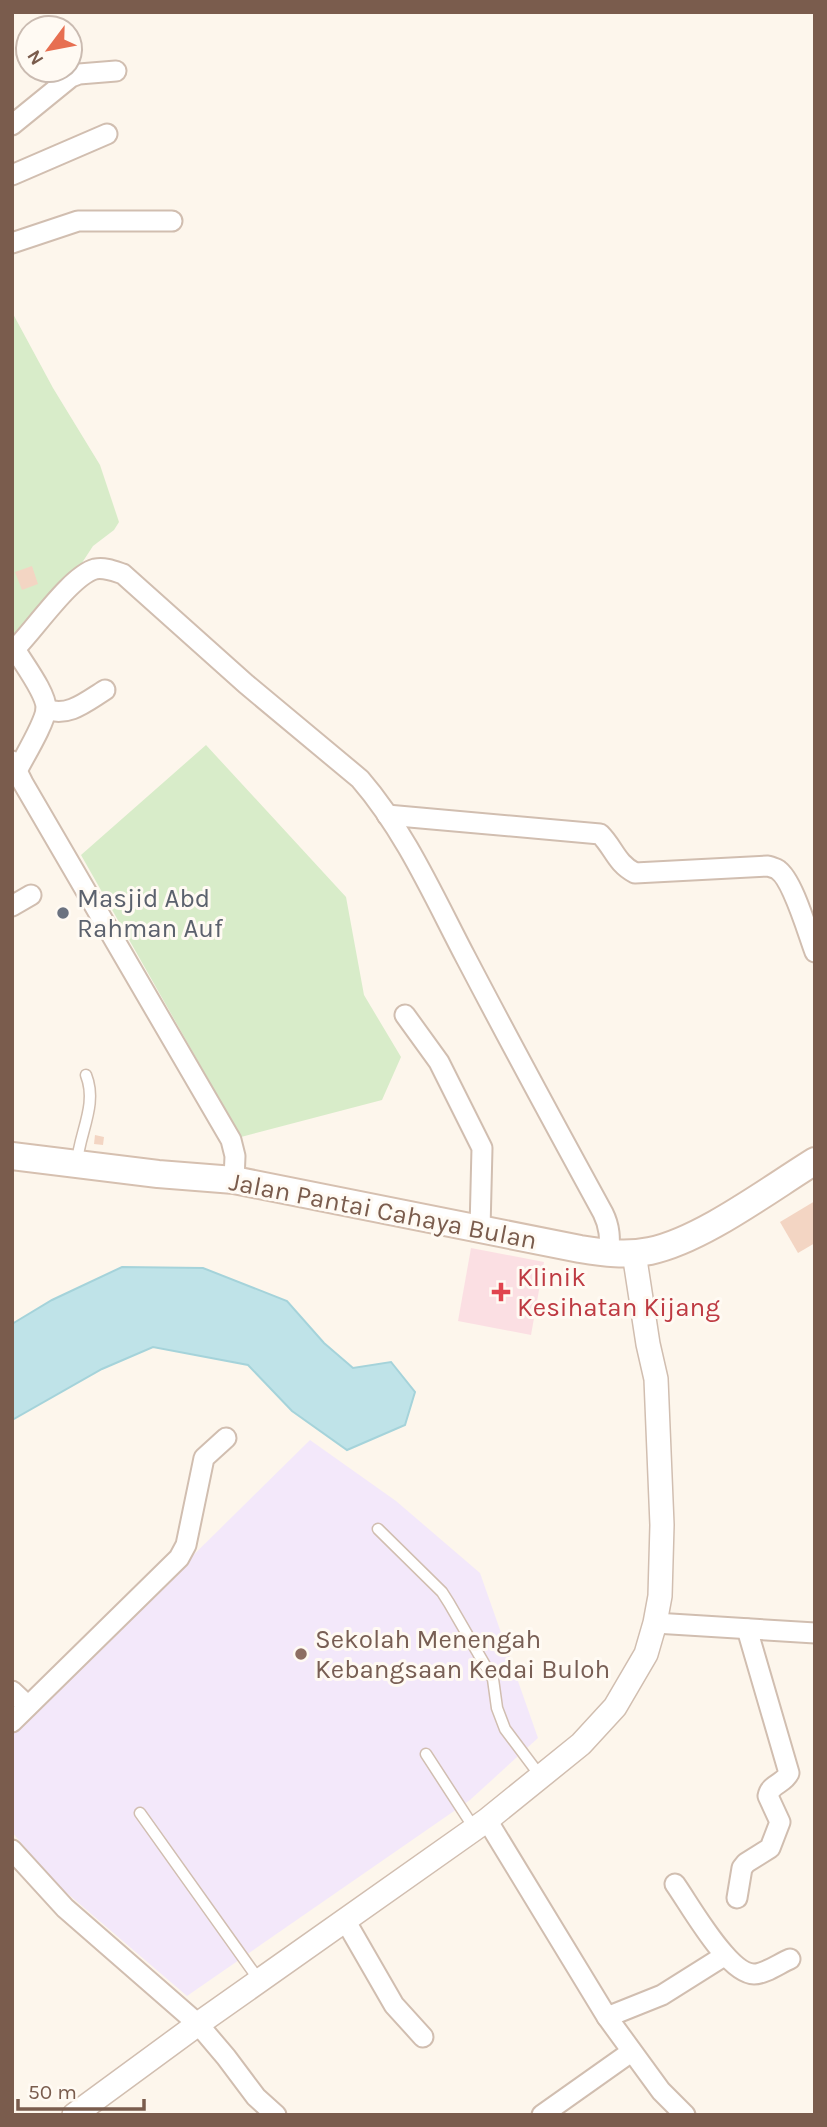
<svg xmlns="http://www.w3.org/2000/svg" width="827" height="2127" font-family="Karla,sans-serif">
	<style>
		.education { fill: #f3e8fa }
		.medical { fill: #fbdfe3 }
		.green { fill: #d8ecc9 }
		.water { fill: #bfe3e8; stroke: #a5d3da; stroke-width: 2 }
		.building { fill: #f3d5c3 }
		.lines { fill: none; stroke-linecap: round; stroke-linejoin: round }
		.service-casing { stroke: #d1beb0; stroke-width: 13 }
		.minor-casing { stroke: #d1beb0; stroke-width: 23 }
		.tertiary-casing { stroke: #d1beb0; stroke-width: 26 }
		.secondary-casing { stroke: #d6c0b0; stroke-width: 30 }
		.service { stroke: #fff; stroke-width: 10 }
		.minor { stroke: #fff; stroke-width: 19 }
		.tertiary { stroke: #fff; stroke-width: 23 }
		.secondary { stroke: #fff; stroke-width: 26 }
		.worship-dot { fill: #6b7280; stroke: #fffaf3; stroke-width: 2.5 }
		.health-dot { fill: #e0444e; stroke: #fffaf3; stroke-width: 2.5 }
		.education-dot { fill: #8d6e63; stroke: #fffaf3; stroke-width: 2.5 }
		.labels { text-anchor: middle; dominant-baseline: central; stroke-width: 6; stroke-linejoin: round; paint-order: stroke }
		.worship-label { font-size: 26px; fill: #5b616d; stroke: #fffaf3; text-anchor: start }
		.street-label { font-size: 26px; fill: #7a5c4d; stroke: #fffaf3 }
		.health-label { font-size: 26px; fill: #be3a42; stroke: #fffaf3; text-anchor: start }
		.education-label { font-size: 26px; fill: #785e54; stroke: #fffaf3; text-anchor: start }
	</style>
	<rect width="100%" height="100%" fill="#fdf6ec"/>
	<polygon class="education" points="310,1440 396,1501 480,1573 538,1738 470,1800 187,1996 54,1882 12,1832 12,1734"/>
	<polygon class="medical" points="471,1248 544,1262 531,1335 458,1321"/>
	<g class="green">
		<polygon points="12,312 53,388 100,465 119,522 114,530 93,546 74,575 12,640"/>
		<polygon points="206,745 346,897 364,995 401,1057 382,1100 241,1137 81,855"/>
	</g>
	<polygon class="water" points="122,1267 203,1268 287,1301 324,1343 353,1368 391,1362 415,1392 405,1425 347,1450 292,1411 248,1365 153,1347 102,1369 12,1420 12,1324 52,1300"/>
	<g class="building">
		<polygon points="32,566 38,584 22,590 15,572"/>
		<polygon points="95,1135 104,1137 103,1145 94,1144"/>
		<polygon points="815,1201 815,1243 798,1253 780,1222"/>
	</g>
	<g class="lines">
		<defs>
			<g id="service">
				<path d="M77,1163C79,1133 98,1105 86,1075"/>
				<polyline points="378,1529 442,1592 449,1603 493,1679 497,1708 505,1729 541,1777"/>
				<polyline points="426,1754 474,1828"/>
				<polyline points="140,1813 259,1980"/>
			</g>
			<g id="minor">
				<polyline points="12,125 71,77 79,74 116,71"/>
				<polyline points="12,175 107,134"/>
				<polyline points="12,243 78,221 172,221"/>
				<path d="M15,649C23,663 47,694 46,709C45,723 24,757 17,771"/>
				<path d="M12,652C33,632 70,576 95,569C105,567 114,571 123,574L246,684L360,779C405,831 434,897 466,958C511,1044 557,1129 603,1213C610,1227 610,1238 609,1254"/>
				<path d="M46,709C68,718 87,701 105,690"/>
				<polyline points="12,761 23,783 231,1140 235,1156 234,1180"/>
				<path d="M387,815L600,834C614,848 616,863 635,873L768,866C768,866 778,869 778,870C793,880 808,934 815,952"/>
				<polyline points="12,906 31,895"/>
				<polyline points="405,1015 439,1062 482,1148 480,1229"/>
				<polyline points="655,1623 815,1633"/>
				<polyline points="12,1691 28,1706"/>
				<polyline points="12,1722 179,1558 186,1545 204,1458 226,1438"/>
				<polyline points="487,1820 607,2017 661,2091 685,2115"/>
				<polyline points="12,1850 65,1908 198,2024 226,2057 256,2097 276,2115"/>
				<path d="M675,1884C690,1905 728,1974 754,1974C765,1974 780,1963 790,1959"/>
				<path d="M737,1898L742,1868L746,1863L770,1848L780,1822L768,1796C770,1784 784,1784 789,1773L747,1629"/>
				<polyline points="345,1920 394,2005 423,2037"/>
				<polyline points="607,2017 662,1995 724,1956"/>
				<polyline points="542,2115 631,2052"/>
			</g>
			<polyline id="tertiary" points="74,2115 198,2024 487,1820 581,1744 615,1707 646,1654 655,1623 660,1596 662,1525 656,1379 648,1344 634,1253"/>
			<path id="secondary" d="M12,1156L158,1174L234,1180L580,1249C604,1253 626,1256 650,1251C702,1240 768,1190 815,1161"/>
		</defs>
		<use href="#service" class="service-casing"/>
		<use href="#minor" class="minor-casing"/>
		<use href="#tertiary" class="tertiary-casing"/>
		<use href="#secondary" class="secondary-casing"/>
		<use href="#service" class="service"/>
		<use href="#minor" class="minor"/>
		<use href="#tertiary" class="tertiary"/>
		<use href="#secondary" class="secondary"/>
	</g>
	<circle class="worship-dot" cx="63" cy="913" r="7"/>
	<path class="health-dot" d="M497.5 1281.5h7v7h7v7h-7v7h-7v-7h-7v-7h7z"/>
	<circle class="education-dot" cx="301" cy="1654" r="7"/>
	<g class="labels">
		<g class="worship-label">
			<text x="77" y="898">Masjid Abd<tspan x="77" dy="30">Rahman Auf</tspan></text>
		</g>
		<g class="street-label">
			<text transform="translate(383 1211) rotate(11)">Jalan Pantai Cahaya Bulan</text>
		</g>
		<g class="health-label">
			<text x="517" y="1277">Klinik<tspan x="517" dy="30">Kesihatan Kijang</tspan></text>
		</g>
		<g class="education-label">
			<text x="315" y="1639">Sekolah Menengah<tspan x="315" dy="30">Kebangsaan Kedai Buloh</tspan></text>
		</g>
	</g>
	<rect width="827" height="2127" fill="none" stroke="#7a5c4d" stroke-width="28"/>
	<g transform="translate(49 49) rotate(238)"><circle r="33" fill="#fffaf3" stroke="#cabbb1" stroke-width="2"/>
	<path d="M0-5L12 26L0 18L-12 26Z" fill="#e76f51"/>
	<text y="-10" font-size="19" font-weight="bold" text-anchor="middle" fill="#7a5c4d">N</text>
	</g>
	<path d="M18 2099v10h126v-10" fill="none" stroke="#7a5c4d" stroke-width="3.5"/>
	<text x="28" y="2099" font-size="21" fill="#7a5c4d" stroke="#fffaf3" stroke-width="5" paint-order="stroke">50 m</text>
</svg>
